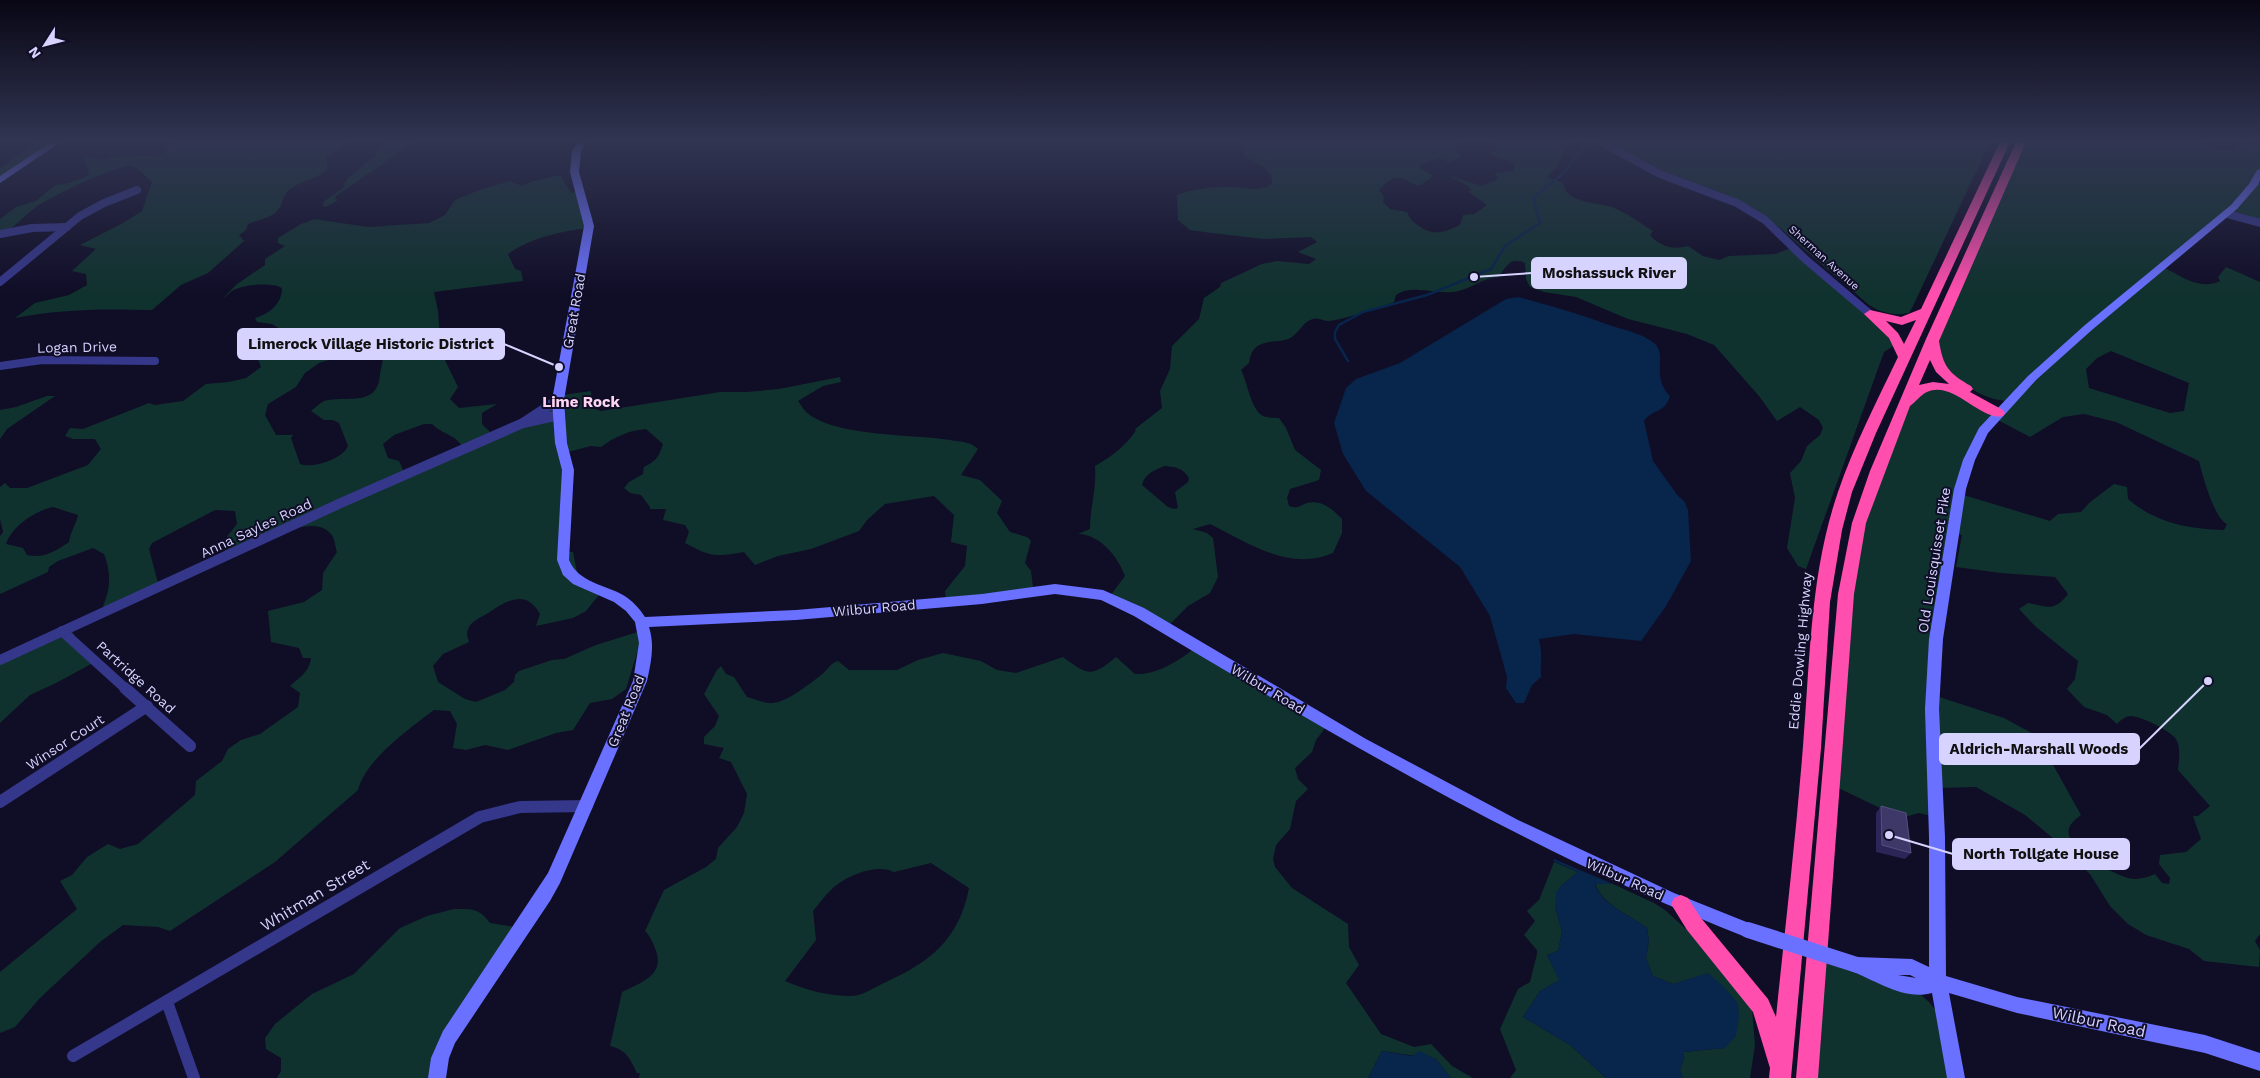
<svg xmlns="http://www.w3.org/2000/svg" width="2260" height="1078" font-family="'Work Sans',sans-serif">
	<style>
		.green { fill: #10322e; fill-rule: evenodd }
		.water { fill: #08254b }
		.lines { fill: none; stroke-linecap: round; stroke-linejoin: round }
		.stream { stroke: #08254b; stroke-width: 2.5 }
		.street-far2 { stroke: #35378a; stroke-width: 8 }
		.street-far1 { stroke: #35378a; stroke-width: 10 }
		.street { stroke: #35378a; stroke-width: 12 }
		.secondary { fill: #6a70ff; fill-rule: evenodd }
		.highway { fill: #ff4eae; fill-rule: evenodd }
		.secondary-bridge { stroke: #6a70ff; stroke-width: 16 }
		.wall { fill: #2c2557 }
		.building { fill: #3e3869; stroke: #565080 }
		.labels { text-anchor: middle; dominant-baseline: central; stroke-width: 4; stroke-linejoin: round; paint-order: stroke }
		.far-street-label { font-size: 11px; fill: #d6d3ff; stroke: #100d27 }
		.street-label { font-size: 14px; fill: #d6d3ff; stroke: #100d27 }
		.neighbourhood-label { font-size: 15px; font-weight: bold; fill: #ffd5f2; stroke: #100d27 }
		.near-street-label { font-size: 16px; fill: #d6d3ff; stroke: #100d27 }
		.leader { fill: none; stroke: #d6d3ff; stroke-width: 2 }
		.callout-dot { fill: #d6d3ff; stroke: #100d27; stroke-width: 2 }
		.callout { fill: #d6d3ff; stroke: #d6d3ff; stroke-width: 2 }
		.callout-label { font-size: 15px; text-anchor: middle; font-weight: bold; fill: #111 }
	</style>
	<rect width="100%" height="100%" fill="#100d27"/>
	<g class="green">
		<polygon points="38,142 59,142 0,181 0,168"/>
		<path d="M176,142H349L325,157L328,169C315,180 306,179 293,187C280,195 285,203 277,211C271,218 257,220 248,224L246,230L239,235L244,241L208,273L181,285L152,310C106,309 61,309 15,318L35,303L69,295L87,285L86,274L72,271L96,249L80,245L123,223L142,211L152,182C147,178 141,170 134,167C121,161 50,198 36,207C24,216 14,228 0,235V219L16,207L36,201L55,185L65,184L88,176L89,173L83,157L104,160L125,155L157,157Z"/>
		<polygon points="385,142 414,142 336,196 335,199 338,200 326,207 323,206 323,202 343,188 347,179 366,163 376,157 375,153"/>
		<path d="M1239,142H1458L1453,147L1461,157L1449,162L1439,158L1421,164L1419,167L1433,176L1419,186C1398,178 1399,170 1379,190L1384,197L1383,202L1390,209L1407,212C1410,219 1413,222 1419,226C1434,237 1445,232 1460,225L1463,215L1474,214L1487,205L1469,192L1471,190L1468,186L1447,175L1482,186L1497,180L1498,178L1494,173L1514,171L1515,165L1509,161L1488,154L1497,150V146L1491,142H1573L1565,149L1558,165L1547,177L1563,183C1566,204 1597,202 1612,207C1627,213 1640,223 1653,231L1650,235C1660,247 1674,250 1688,246L1703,256L1719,260L1729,256L1775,254L1794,247L1899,342L1884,352L1806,569L1798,566L1787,548L1795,498L1790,473L1801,461L1807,446L1820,435L1823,428L1819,420L1800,407L1777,421L1759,396L1714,345L1687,334L1628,319L1576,297L1544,292L1530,287L1526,279L1525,263C1511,256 1506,266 1499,277C1484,277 1469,290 1454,292C1435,294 1412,284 1396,295L1394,302C1389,305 1335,322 1328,321C1323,321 1319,317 1313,319C1303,322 1301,330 1293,336C1280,347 1253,333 1249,363L1241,370C1247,381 1251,410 1263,416C1268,418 1274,418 1279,418L1286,428L1295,450L1321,470L1319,480L1290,489L1287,498L1289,506C1298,509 1299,506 1307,503C1322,499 1333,510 1342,519V533L1333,553C1290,572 1248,543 1210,524L1193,529L1207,533L1213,538L1218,577L1210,593L1188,606L1168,626L1110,596L1125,576C1118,557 1100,534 1078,534L1090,529C1090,507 1097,488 1095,466C1112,456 1126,446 1136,430L1135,429L1162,408L1160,391L1170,369L1172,346L1199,319L1204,298L1220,287L1221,283L1262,264L1277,261L1309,264L1316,259L1298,252L1317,242L1311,237L1263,239L1212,233L1190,230L1178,220L1177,195C1192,189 1217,186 1234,187C1249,188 1259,192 1272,184C1273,168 1258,164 1245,157L1243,147ZM1165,466C1176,467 1183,468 1189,478L1188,482L1175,492L1178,508L1174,509L1168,507L1142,485C1144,474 1156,469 1165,466Z"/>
		<path d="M1610,142H1990L1913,306L1909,313C1894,316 1882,313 1869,305L1780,228L1753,208L1722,193L1664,171Z"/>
		<path d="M2021,142H2200L2219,150H2235L2243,143L2260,147V173L2256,183L2260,184V223L2226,214L2163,267C2181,276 2200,291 2220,281L2218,277L2226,267L2260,282V934L2255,941L2260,950L2259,967L2204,961L2189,949L2146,935L2128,924L2110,906L2090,874L2054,839L2025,815L1976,787L1936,788V817L1919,813L1901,818L1832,785L1849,570L1896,424L1918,393L1944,388L1996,416L2007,401C1979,399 1962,382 1942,364L1936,322L1934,320L1946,312ZM2111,351L2189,383L2184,411L2170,413L2089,388L2086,369L2097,358ZM2084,414L2116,422L2199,461C2203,477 2214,518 2227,524L2224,530C2188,529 2156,523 2128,499L2127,487L2114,484L2089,503L2081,512L2058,514L2050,521L1960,494L1991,422L1996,419L2030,437L2063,417ZM1954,533L1962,535L1956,567L2001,573L2055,577L2068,594C2054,612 2048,607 2028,603L2019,609L2036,627L2078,661L2075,679L2067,689L2084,707L2107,715L2117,724C2121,720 2124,717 2130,716C2139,715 2171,731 2176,739C2181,748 2179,760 2178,770L2210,806L2198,816H2193L2201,839L2186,852L2160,855L2159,864L2170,878L2169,884L2162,883L2155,874C2146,878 2134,881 2125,877C2110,872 2059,845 2070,826C2072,822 2077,818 2081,815L2037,736L2004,718L1933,695Z"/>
		<path d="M560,175L571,193L581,191L593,219L588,228C562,231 530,238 508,254L515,269L521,271L523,281L434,292L438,311L441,352L458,387L450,399L459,408L497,404L482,413V424L494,436L563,395L591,391L592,408L601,411L720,392H747L779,389L840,377L841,382L823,386L798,401C801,405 804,410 807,413C837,437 912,434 950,440C960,442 970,441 978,449L961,475L980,480L1002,501L997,513L1010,532L1027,537L1031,541L1025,563L1031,571L1033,588L946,601L945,591L965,566L967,546L951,542L954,515L934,496L885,504L867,520L859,531L811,549L778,556L755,565L744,552C715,557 711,557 685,543L689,532L685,525L663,520L666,509H650V507L641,495L630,493L624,488L629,482L643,474L644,467C656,461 659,457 663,444L646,429C630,430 614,437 601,447L591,446L568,452L569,552H573L578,578L603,590L586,611L573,618L536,626L540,614C526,588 506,601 488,613C482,617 472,621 469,627C466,633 467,636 469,642L443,654L433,666L438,682L465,699L476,702L505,690L514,682L515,675L519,671L552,660L564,659L596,645L644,630L626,689L612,699L590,703L573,730L556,733L508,750L485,745L466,750L453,748L457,724L450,711L434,710C409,729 366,759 358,790L275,862L170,931L158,927L123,925L100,942L40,998L15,1027L0,1033V972L77,909L60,881L72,875L87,857L108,844L120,849L138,844L195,795L196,781L222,761L228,749L241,740L260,734L298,707L300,693L290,686C299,678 310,671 311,658H303L299,648L271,642L268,611L304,602L322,590L323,573L337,552C335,547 335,538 331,534C312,510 252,546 231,556L225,551L222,543L237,524L235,511L215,510L152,543L149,549L159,587L109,611L103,606C111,588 111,572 104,554L93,548L58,561L49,567L48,572L0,594V536L3,532L0,519V487L5,483L10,488H27L88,465L101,449L95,439H73L65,436L70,428L83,429L149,403L155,405L183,401L206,384L229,382L246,378L261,367L258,359H243C256,350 280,350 280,329L272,324L257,322L255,318C269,314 282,304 282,288C272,282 243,284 232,291C229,293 227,296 223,298L237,284L265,265V259L285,246L278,243V238L301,224L314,219L368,227L429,223L445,215L455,200L479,190L510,181L522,186L534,181ZM365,349L381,351C385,360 381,365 380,374C378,408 347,395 324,401C320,403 315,408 311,411L324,420H333L339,423L348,446C343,459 312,469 300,464L291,438L293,435H276L265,415L268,404L296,387L305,373L319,363ZM424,424H432C443,435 458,435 464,450L405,475L399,461L388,458L383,444L394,435ZM53,507L78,515C76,525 71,530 69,542C56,551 43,559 27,555L23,548L6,544C12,526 35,511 53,507Z"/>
		<polygon points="47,396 55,396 7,429 0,439 0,410 16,407"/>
		<polygon points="71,630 91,660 91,664 56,683 30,695 0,723 0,660"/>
		<path d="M1196,647L1328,724L1316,740L1312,752L1295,768L1298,779L1308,789L1296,801L1290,829L1276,845L1273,859L1275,867L1292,888L1348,924L1349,947L1359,965L1346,983L1381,1034L1414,1047L1431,1044L1452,1066L1473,1078H1451L1436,1059L1382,1051L1368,1078H639L640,1073H637C630,1059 627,1050 610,1046L622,992C642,982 666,975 655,948C652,941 650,936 645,931L664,890L706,867L716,859L718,848L737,827L744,813L747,794L731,762L719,758L724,748L704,744V737L715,726L719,716L704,694L717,670L721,666L726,674L734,677L747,697C755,699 765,704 773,703C787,702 809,684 820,676C827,671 830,663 838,661L849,670H897L918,660L943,653L981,661L997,670L1016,673L1063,657C1088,676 1092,677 1116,657L1135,674C1157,675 1179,661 1196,647ZM931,863L969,888C959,940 930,962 884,983C875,987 862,996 852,996C828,996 806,990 785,981L816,940L813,911C819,904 825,895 832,889C845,876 877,863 894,872Z"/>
		<polygon points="1554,862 1578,872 1562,885 1555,906 1562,932 1558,951 1547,955 1560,980 1540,991 1523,1017 1570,1045 1606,1078 1634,1078 1510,1078 1516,1070 1500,1029 1518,989 1530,982 1537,954 1537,950 1524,935 1535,921 1527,911 1539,900"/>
		<path d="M1595,883L1613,884L1654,903L1665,910L1711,952L1752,1009L1755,1045L1750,1078H1683L1680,1070L1684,1058L1683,1052L1725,1048L1708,974L1673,984L1653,976L1646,959L1649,941L1647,928C1630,915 1602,905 1595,883Z"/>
		<path d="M454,909C472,909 479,908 490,923L515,927L449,1048L443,1078H277L281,1071V1058L266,1049L265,1038L275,1024L312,994L354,974L400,928L427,916Z"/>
		<polygon points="1817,950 1887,966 1929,1002 1951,1028 1961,1078 1807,1078"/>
	</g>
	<g class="water">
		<path d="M1518,297C1549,305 1579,314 1609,325C1623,330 1643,333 1655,344C1667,355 1651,378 1670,396C1665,414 1653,408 1644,421L1653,461L1678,496L1684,501L1688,510L1691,561L1666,606L1641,641L1574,634L1539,639C1543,656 1540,661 1541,677L1532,685L1524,703H1516L1506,688L1507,677L1490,616L1460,567L1366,491L1343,454L1334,423L1346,388L1356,379L1400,363L1506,299Z"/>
		<path d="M1554,859L1613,884H1595C1602,905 1630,915 1647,928L1649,941L1646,959L1653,976L1673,984L1708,973L1723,986L1738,1003L1739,1017L1736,1036L1725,1048L1683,1052L1684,1058L1680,1070L1683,1078H1606L1570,1045L1523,1017L1540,991L1559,980L1547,955L1558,951L1562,932L1555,906L1556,892L1562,885L1578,872L1553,861Z"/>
		<polygon points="1382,1051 1412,1056 1419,1051 1436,1059 1451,1078 1368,1078"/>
	</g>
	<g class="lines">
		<polyline class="stream" points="1348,361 1335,339 1335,332 1339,325 1363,312 1427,295 1491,269 1505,246 1540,223 1533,198 1564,173 1581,150 1592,142"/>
		<g class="street-far2">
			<polyline points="1601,142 1660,174 1737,203 1765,220 1805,259 1870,314"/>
			<polyline points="2227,214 2260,223"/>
			<polyline points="0,234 32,228 67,227"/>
			<polyline points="0,282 80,216 104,203 137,190"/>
			<polyline points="0,366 42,360 155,361"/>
		</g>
		<g class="street-far1">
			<polyline points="558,400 523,423 559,415"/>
			<polyline points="62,631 126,689"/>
			<polyline points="0,660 343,502 523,423"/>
		</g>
		<g class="street">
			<polyline points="125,688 190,746"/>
			<polyline points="0,802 147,706"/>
			<polyline points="167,1002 194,1078"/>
			<polyline points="73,1056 480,817 520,807 587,806"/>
		</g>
		<g class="secondary">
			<polygon points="51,142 61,142 0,183 0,176"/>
			<path d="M578,142H586L581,151L579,172L594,226L564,400L567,443L574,470L569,560C579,583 604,584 623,595C633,601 639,608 645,617L796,610L982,594L1055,584L1103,590L1144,608L1366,739L1518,820L1674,893L1754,925L1756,930L1754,935L1748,938C1531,853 1333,735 1134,616L1101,600L1055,594L982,604L796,620L649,627C655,646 651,662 647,681L560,883L550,901L455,1043L449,1058L446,1078H428L431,1058L443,1031L548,873L633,681L639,643L635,622L626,611L614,602L573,584L563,575L557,560L562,470L555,443L552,400L584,226L570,172L572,151Z"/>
			<path d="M2260,169V180L2258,185L2237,209L2093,329L2036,380L1988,433L1975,460L1966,489L1943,639L1939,709L1945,837L1946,976L2017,997L2205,1035L2260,1053V1071L2205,1053L2017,1013L1949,993L1965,1078H1947L1932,993C1904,1001 1875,980 1851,971L1849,965L1851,959L1857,957L1912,959L1929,967V837L1925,709L1929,639L1954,489L1963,460L1979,428L2028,376L2085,325L2231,205L2249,184L2257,170ZM1898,975H1910L1916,978Z"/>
		</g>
		<g class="highway">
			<path d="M2000,142H2010L1876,433L1852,492L1842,530L1830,602L1821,748L1791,1078H1769L1770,1068L1753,1012L1687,930L1671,904L1674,898L1681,895L1688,898L1701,918L1768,999L1776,1017C1785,927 1796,837 1803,746C1810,662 1810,573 1838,492C1854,445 1877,401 1898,357L1889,338L1864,314L1870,310L1901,317L1921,309ZM1916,320L1904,344L1898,333L1886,321L1902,325Z"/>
			<path d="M2016,142H2026L1939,341C1943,366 1948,373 1971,386L1973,389L1970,392L2003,410L2005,413L2003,416C1981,422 1954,380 1927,392C1920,395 1916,402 1910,406L1866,523L1854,594L1818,1078H1796L1838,594L1852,523L1870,471L1926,339ZM1930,360L1936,372L1949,384L1933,382L1919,385Z"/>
		</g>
		<polyline class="secondary-bridge" points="1748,930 1857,965"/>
	</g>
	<polygon class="wall" points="1881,806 1911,853 1905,859 1876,852 1876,813"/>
	<polygon class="building" points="1881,806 1906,813 1911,853 1882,845"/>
	<linearGradient id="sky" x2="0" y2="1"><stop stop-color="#090715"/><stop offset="0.48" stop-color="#313552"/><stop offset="1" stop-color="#313552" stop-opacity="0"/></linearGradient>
	<rect width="2260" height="293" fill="url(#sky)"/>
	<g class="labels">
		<g class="far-street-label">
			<text transform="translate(1824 258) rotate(42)">Sherman Avenue</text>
		</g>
		<g class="street-label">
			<text transform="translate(574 311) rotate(-80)">Great Road</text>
			<text transform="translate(77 347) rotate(-1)">Logan Drive</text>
			<text transform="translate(256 528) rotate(-25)">Anna Sayles Road</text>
			<text transform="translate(1934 560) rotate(-81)">Old Louisquisset Pike</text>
			<text transform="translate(874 608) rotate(-5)">Wilbur Road</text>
			<text transform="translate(1800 651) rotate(-85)">Eddie Dowling Highway</text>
			<text transform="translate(136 677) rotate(42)">Partridge Road</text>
			<text transform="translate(1268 689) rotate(31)">Wilbur Road</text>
			<text transform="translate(626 711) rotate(-68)">Great Road</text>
			<text transform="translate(65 742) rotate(-33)">Winsor Court</text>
			<text transform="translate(1625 879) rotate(24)">Wilbur Road</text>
		</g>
		<g class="neighbourhood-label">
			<text x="581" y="402">Lime Rock</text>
		</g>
		<g class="near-street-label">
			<text transform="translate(315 895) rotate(-31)">Whitman Street</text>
			<text transform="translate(2099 1022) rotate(12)">Wilbur Road</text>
		</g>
	</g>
	<path class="leader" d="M1474 277L1532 273M559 367L504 344M2208 681L2139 749M1889 835L1953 854"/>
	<g class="callout-dot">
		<circle cx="1474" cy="277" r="5"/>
		<circle cx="559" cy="367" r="5"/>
		<circle cx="2208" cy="681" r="5"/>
		<circle cx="1889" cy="835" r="5"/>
	</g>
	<g class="callout">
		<rect x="1532" y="258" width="154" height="30" rx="5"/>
		<rect x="238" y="329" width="266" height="30" rx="5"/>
		<rect x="1940" y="734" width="199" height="30" rx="5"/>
		<rect x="1953" y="839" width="176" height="30" rx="5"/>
	</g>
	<g class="callout-label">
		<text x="1609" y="278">Moshassuck River</text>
		<text x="371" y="349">Limerock Village Historic District</text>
		<text x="2039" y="754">Aldrich-Marshall Woods</text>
		<text x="2041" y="859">North Tollgate House</text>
	</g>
	<g transform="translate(45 45) rotate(234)" stroke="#100d27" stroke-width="4" paint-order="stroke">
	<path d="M0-4L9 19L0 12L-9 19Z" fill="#d6d3ff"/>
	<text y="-8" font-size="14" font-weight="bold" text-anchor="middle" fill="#d6d3ff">N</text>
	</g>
</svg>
